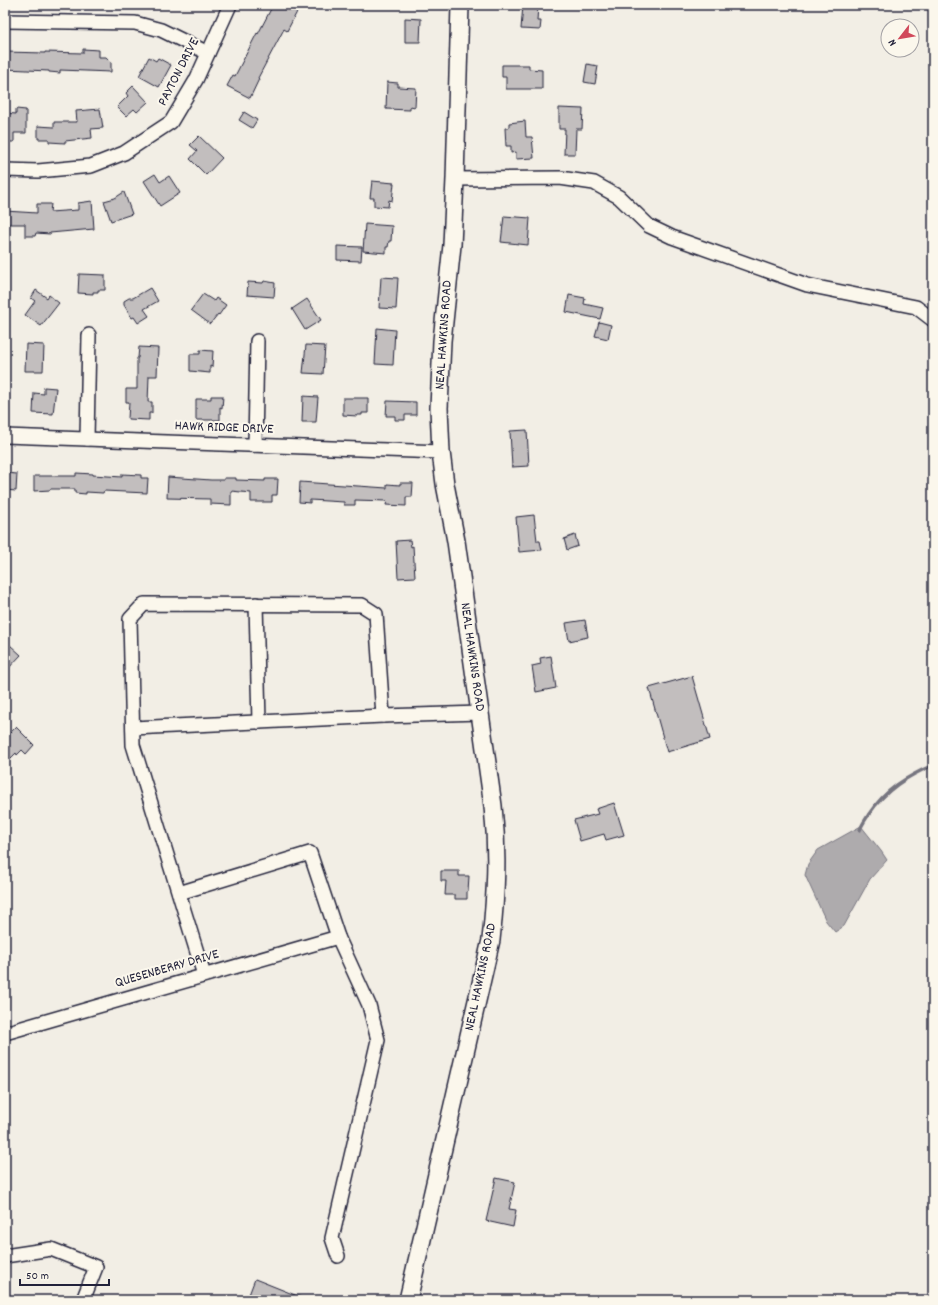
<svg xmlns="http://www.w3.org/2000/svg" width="938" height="1305" font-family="Dekko,sans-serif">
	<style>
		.water { fill: #aeabad; stroke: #76747f }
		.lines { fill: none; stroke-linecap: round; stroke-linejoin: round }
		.stream { stroke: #76747f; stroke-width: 3.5 }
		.building { fill: #c2bebe; stroke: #22223b }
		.minor-casing { stroke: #22223b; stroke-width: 16 }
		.tertiary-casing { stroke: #22223b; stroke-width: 20 }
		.minor { stroke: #fbf7ec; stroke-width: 13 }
		.tertiary { stroke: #fbf7ec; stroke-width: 17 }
		.labels { text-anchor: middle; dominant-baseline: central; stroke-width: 4; stroke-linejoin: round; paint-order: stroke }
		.street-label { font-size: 14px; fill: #22223b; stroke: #fbf7ec }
	</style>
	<rect width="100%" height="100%" fill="#f2eee5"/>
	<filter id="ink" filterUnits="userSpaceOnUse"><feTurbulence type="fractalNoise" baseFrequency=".025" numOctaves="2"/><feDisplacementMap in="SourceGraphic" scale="8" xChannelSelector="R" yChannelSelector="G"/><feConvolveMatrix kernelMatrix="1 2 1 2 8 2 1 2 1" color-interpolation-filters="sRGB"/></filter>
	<g filter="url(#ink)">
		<polygon class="water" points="861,826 881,851 887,860 870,879 844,926 835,932 826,921 805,875 808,864 818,850"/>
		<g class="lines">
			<path class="stream" d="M860,830C862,824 866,819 869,814C886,789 906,777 933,765"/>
		</g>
		<g class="building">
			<polygon points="273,5 287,5 298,10 287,31 284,29 258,78 259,79 250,98 227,86 233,75 235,76 257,33 258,34"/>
			<polygon points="523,5 538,5 537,21 541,21 540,30 521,29"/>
			<polygon points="405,18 421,19 420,42 405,42"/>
			<polygon points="83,49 99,50 99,57 106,57 111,62 111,72 60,70 60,73 49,72 49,71 5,69 5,52 45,53 45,52 83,53"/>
			<polygon points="149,57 156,61 158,58 171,65 159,87 139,76"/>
			<polygon points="587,64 598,66 595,84 584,82"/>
			<polygon points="502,65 529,65 529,69 542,70 542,89 506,89 506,77 502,77"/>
			<polygon points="387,82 398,83 398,87 416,88 415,107 410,106 410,110 386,109"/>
			<polygon points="133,86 148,102 137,112 134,109 126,116 117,107 128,96 126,93"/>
			<polygon points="559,108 583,109 582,129 576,129 575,154 564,154 565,129 559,129"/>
			<polygon points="16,109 26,110 26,133 14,133 14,142 5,142 5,113 16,114"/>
			<polygon points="100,109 103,128 91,129 92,138 65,141 65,143 49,142 49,139 38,139 38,126 54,127 54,122 77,122 76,111"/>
			<polygon points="244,112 257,120 252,128 239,120"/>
			<polygon points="525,121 526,137 532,137 534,158 516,159 516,152 511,153 511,146 506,146 505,128 509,128 509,123"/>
			<polygon points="199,136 222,158 206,175 190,159 197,151 190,145"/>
			<polygon points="155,174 160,182 169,176 180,193 160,206 144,181"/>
			<polygon points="372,181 394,183 392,201 389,200 388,207 374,206 374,198 370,198"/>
			<polygon points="124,192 132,214 111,221 104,201 115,198"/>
			<polygon points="92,201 94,229 50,233 50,234 36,233 35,236 25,236 25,224 5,224 5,211 37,213 37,204 51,204 50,212 78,210 78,203"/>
			<polygon points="504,216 530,218 528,245 501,242"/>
			<polygon points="365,224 392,226 391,241 389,241 388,247 386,247 386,253 363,251"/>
			<polygon points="337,246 362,247 361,261 337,260"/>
			<polygon points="79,274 105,275 105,290 98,290 98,292 93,292 93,294 78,293"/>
			<polygon points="381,277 398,278 396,309 379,308"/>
			<polygon points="264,281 275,283 274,297 247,295 248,282 263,283"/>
			<polygon points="150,288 158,301 144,309 149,316 138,323 134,317 132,318 124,305 124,301 129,298 133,298"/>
			<polygon points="36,290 47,298 49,295 59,303 41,326 25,315 35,301 31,298"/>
			<polygon points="203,294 214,301 216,298 226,305 219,315 218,314 210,324 191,310"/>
			<polygon points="569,295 585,298 584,304 603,308 600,319 566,312"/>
			<polygon points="307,299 321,320 305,330 292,309"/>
			<polygon points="599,322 611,325 608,339 595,336"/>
			<polygon points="377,328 395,330 393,365 375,364"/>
			<polygon points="26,344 44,345 43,371 25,371"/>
			<polygon points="306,345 325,346 323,374 303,373"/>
			<polygon points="139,347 158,348 157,376 149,376 148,402 152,402 152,413 149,413 149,420 128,419 129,402 126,402 126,389 137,389 137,358 138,358"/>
			<polygon points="200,350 213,351 212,367 210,366 210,373 190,371 190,354 200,354"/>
			<polygon points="44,387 56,388 53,414 33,413 34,393 44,394"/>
			<polygon points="211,396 223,396 222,408 220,407 220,420 196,420 196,399 211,399"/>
			<polygon points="303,396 318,397 316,422 302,422"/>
			<polygon points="343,398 368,398 368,413 362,413 362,415 357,415 357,416 343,415"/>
			<polygon points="387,401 416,402 416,415 405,415 405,420 395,420 395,416 386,416"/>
			<polygon points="527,430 529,466 512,467 510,431"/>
			<polygon points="5,473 17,474 16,491 5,490"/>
			<polygon points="76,473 93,474 93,475 122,477 122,474 141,475 141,478 148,478 147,493 104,491 103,493 86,492 86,494 75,493 75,489 50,489 50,490 34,491 34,476 76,476"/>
			<polygon points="168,477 211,480 224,480 224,478 236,478 236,480 265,481 265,479 278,479 277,495 272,495 272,502 251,502 251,493 231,491 231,505 210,504 210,499 167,498"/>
			<polygon points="300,482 387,488 387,484 400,485 400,483 413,483 412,497 406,497 406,506 386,505 387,501 355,500 355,505 344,505 344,502 310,500 310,503 299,502"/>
			<polygon points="534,515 537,541 540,541 542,550 519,552 516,517"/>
			<polygon points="575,535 578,546 567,550 564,539"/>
			<polygon points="410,540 411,547 413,546 415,577 398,578 396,541"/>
			<polygon points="585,620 588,637 569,641 566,623"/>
			<polygon points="10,645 21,655 5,672 5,651"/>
			<polygon points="551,656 556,688 536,692 532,666 541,664 540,658"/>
			<polygon points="692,676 710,739 667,752 649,688"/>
			<polygon points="16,727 34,745 26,754 22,750 17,755 16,753 11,758 5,753 5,738"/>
			<polygon points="614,803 624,835 606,840 604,834 580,841 574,820 598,814 596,809"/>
			<polygon points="441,871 459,871 459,876 469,876 468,891 467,891 467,899 455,899 455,895 445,895 446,881 441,881"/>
			<polygon points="496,1178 515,1182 509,1209 516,1210 513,1227 486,1221"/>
			<polygon points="255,1279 305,1299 305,1300 247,1300"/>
		</g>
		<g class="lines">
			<defs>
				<g id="minor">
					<polyline points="5,21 135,23 161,30 208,53"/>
					<polyline points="5,170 38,171 91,166 124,153 171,122 196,80 230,5"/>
					<polyline points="455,179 560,178 594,183 619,197 649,226 672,237 807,285 916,307 933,320"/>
					<polyline points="5,436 441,452"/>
					<polyline points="87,439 89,335"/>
					<polyline points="255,445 257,341"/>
					<polyline points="256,604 259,722"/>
					<polyline points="133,728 383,716"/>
					<polyline points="179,893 310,853 338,937 369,1005 378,1040 332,1238 338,1256"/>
					<polyline points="204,975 133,745 130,619 144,604 362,605 376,614 383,716 480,713"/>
					<polyline points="5,1033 338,937"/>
					<polyline points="5,1256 51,1249 96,1267 83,1300"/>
				</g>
				<path id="tertiary" d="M408,1300L491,940C496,893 498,853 493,806L456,541L445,484L441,452L439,408L442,341L452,245L455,179L460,5"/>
			</defs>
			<use href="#minor" class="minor-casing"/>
			<use href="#tertiary" class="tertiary-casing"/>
			<use href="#minor" class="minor"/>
			<use href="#tertiary" class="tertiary"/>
		</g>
	</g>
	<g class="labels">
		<g class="street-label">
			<text transform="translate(179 72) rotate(-63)">PAYTON DRIVE</text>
			<text transform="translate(444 335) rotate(-86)">NEAL HAWKINS ROAD</text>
			<text transform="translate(224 428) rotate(2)">HAWK RIDGE DRIVE</text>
			<text transform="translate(472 657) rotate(82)">NEAL HAWKINS ROAD</text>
			<text transform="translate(167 969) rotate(-16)">QUESENBERRY DRIVE</text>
			<text transform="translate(481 977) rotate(-78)">NEAL HAWKINS ROAD</text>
		</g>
	</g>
	<rect width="938" height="1305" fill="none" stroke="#fbf7ec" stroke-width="20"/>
	<rect x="10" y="10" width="918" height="1285" fill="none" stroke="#22223b" stroke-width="1.5" filter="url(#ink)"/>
	<g transform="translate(900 38) rotate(239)"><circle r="19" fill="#fbf7ec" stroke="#a4a2a5"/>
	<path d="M0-3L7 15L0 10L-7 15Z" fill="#d1495b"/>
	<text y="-6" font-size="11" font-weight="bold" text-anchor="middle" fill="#22223b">N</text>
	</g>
	<path d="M20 1279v6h89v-6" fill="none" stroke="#22223b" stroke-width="2"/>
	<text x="26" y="1279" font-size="12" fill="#22223b" stroke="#fbf7ec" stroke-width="3" paint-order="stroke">50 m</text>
</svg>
